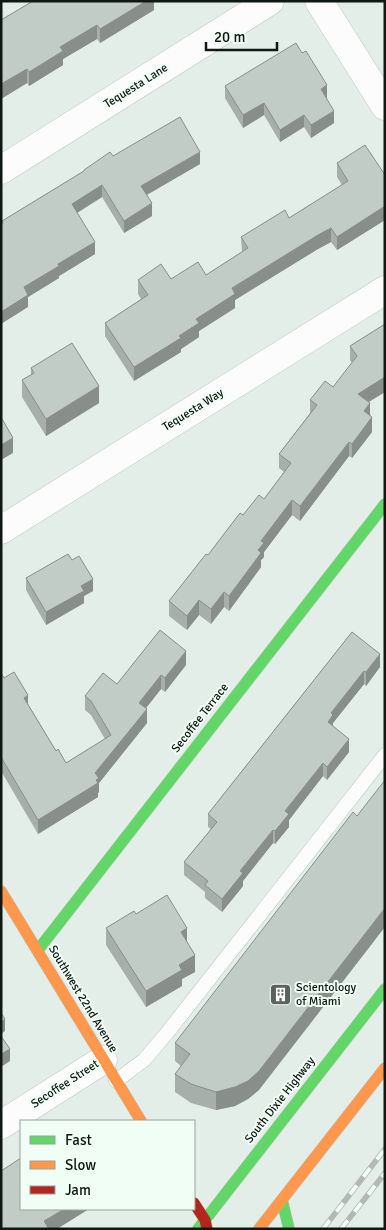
<svg xmlns="http://www.w3.org/2000/svg" width="386" height="1230" font-family="Signika,sans-serif">
	<style>
		.lines { fill: none; stroke-linecap: round; stroke-linejoin: round }
		.lane-casing { stroke: #bfc8c3; stroke-width: 15 }
		.street-casing { stroke: #bfc8c3; stroke-width: 29 }
		.fast-casing { stroke: #bfc8c3; stroke-width: 12 }
		.slow-casing { stroke: #bfc8c3; stroke-width: 12 }
		.jam-casing { stroke: #bfc8c3; stroke-width: 12 }
		.lane { stroke: #fbfcfb; stroke-width: 14 }
		.street { stroke: #fbfcfb; stroke-width: 28 }
		.fast { stroke: #63d668; stroke-width: 11 }
		.slow { stroke: #ff974d; stroke-width: 11 }
		.jam { stroke: #b3261e; stroke-width: 11 }
		.rail-casing { stroke: #b3b7b5; stroke-width: 5.5 }
		.rail { stroke: #f0fef6; stroke-width: 4; stroke-dasharray: 11; stroke-linecap: butt }
		.wall { fill: #a7afab }
		.shaded-wall { fill: #888f8b }
		.building { fill: #c2ccc7; stroke: #888f8b }
		.labels { text-anchor: middle; dominant-baseline: central; stroke-width: 4; stroke-linejoin: round; paint-order: stroke }
		.street-label { font-size: 12px; fill: #101814; stroke: #f0fef6 }
		.poi-label { font-size: 12px; fill: #101814; stroke: #f0fef6; text-anchor: start }
	</style>
	<rect width="100%" height="100%" fill="#e2eee7"/>
	<g class="lines">
		<defs>
			<polyline id="lane" points="116,1081 144,1060 167,1033 385,755"/>
			<g id="street">
				<polyline points="319,1 385,106"/>
				<polyline points="1,170 270,1"/>
				<polyline points="1,530 385,290"/>
				<polyline points="1,1125 103,1060"/>
			</g>
			<g id="fast">
				<polyline points="38,950 385,504"/>
				<polyline points="282,1200 289,1229"/>
				<polyline points="198,1229 385,989"/>
			</g>
			<g id="slow">
				<polyline points="1,891 141,1121"/>
				<polyline points="259,1229 385,1068"/>
			</g>
			<polyline id="jam" points="194,1203 205,1220 207,1229"/>
		</defs>
		<use href="#lane" class="lane-casing"/>
		<use href="#street" class="street-casing"/>
		<use href="#fast" class="fast-casing"/>
		<use href="#slow" class="slow-casing"/>
		<use href="#jam" class="jam-casing"/>
		<use href="#lane" class="lane"/>
		<use href="#street" class="street"/>
		<use href="#fast" class="fast"/>
		<use href="#slow" class="slow"/>
		<use href="#jam" class="jam"/>
		<defs>
			<g id="rail">
				<polyline points="323,1229 385,1149"/>
				<polyline points="341,1229 385,1173"/>
			</g>
		</defs>
		<use href="#rail" class="rail-casing"/>
		<use href="#rail" class="rail"/>
	</g>
	<g class="wall">
		<polygon points="33,1 156,1 154,2 154,10 100,43 97,39 63,59 63,65 29,86 27,83 1,99 1,20"/>
		<polygon points="225,86 327,98 326,98 334,123 311,138 304,127 280,142 264,115 243,128 225,98"/>
		<polygon points="113,156 200,164 147,195 152,216 124,233 102,197 77,213 95,254 59,276 59,278 28,297 28,307 2,221 84,171 84,170"/>
		<polygon points="337,163 385,175 385,220 337,250 331,242 318,249 235,300 235,308 199,331 199,337 181,349 181,352 134,381 105,336 105,323 141,299 138,294 138,280 171,279 206,275 242,252 241,237 289,218 342,185 337,177"/>
		<polygon points="385,324 385,392 369,402 372,432 352,458 349,456 300,521 292,515 264,552 264,557 261,560 261,567 229,611 224,607 211,624 199,615 187,630 169,616 169,601 243,515 264,499 284,472 279,468 279,454 310,413 310,400 333,387 352,363 350,360 350,346"/>
		<polygon points="31,368 99,403 46,436 22,397 22,380 31,375"/>
		<polygon points="72,560 93,591 84,596 84,603 46,625 26,590 26,578"/>
		<polygon points="352,632 380,667 366,686 364,684 333,723 333,727 349,752 327,780 323,776 289,820 289,827 275,844 273,843 243,881 243,886 222,912 205,898 205,892 184,875 184,862 211,829 208,827 208,814"/>
		<polygon points="186,665 165,692 161,689 146,708 147,723 99,783 99,792 98,793 98,797 38,834 1,771 1,673 4,678 28,704 56,751 66,763 105,739 91,715 85,710 85,696 117,684"/>
		<polygon points="136,914 187,941 195,972 182,979 182,986 146,1007 106,945 106,928"/>
		<polygon points="175,1043 259,1090 248,1099 235,1106 216,1110 191,1103 175,1092 175,1074 181,1066 175,1061"/>
	</g>
	<g class="shaded-wall">
		<polygon points="146,1 156,1 154,2 154,10 100,43 100,29"/>
		<polygon points="97,25 97,39 63,59 63,65 29,86 29,72 60,47"/>
		<polygon points="27,69 27,83 1,99 1,84"/>
		<polygon points="327,85 327,98 321,102 321,89"/>
		<polygon points="264,103 264,115 243,128 243,115"/>
		<polygon points="334,111 334,123 311,138 311,125"/>
		<polygon points="304,115 304,127 280,142 280,130"/>
		<polygon points="200,152 200,164 141,198 141,186"/>
		<polygon points="102,185 102,197 72,216 72,204"/>
		<polygon points="152,203 152,216 124,233 124,221"/>
		<polygon points="385,206 385,220 337,250 337,237"/>
		<polygon points="331,228 331,242 318,249 235,300 235,308 199,331 199,337 181,349 181,352 134,381 134,367 179,336 196,319 232,288 318,235"/>
		<polygon points="95,242 95,254 59,276 59,278 28,297 28,307 1,324 1,312 24,287 58,264"/>
		<polygon points="385,377 385,392 358,408 358,394"/>
		<polygon points="99,386 99,403 46,436 46,419"/>
		<polygon points="370,403 370,417 364,411"/>
		<polygon points="372,417 372,432 352,458 352,444"/>
		<polygon points="13,438 13,453 1,460 1,445"/>
		<polygon points="349,442 349,456 300,521 300,506"/>
		<polygon points="292,500 292,515 264,552 264,557 261,560 261,567 229,611 229,596 258,550 261,541"/>
		<polygon points="93,579 93,591 84,596 84,603 46,625 46,612 81,586"/>
		<polygon points="224,592 224,607 211,624 211,609"/>
		<polygon points="199,600 199,615 187,630 187,616"/>
		<polygon points="186,651 186,665 165,692 165,678"/>
		<polygon points="380,654 380,667 366,686 366,672"/>
		<polygon points="364,671 364,684 333,723 333,728 328,722 331,713"/>
		<polygon points="161,675 161,689 139,717 139,703"/>
		<polygon points="28,695 28,709 24,698"/>
		<polygon points="147,709 147,723 99,783 99,792 98,793 98,797 38,834 38,820 95,773"/>
		<polygon points="349,739 349,752 327,780 327,767"/>
		<polygon points="323,763 323,776 289,820 289,827 275,844 275,831 285,811"/>
		<polygon points="273,830 273,843 243,881 243,886 222,912 222,899 240,871"/>
		<polygon points="385,908 385,927 259,1090 248,1099 235,1106 216,1110 216,1092"/>
		<polygon points="187,928 187,944 181,932"/>
		<polygon points="195,955 195,972 182,979 182,986 146,1007 146,991 179,965"/>
		<polygon points="5,1019 5,1031 1,1034 1,1022"/>
		<polygon points="10,1049 10,1061 1,1067 1,1054"/>
		<polygon points="64,1209 89,1209 57,1229 44,1229 44,1221"/>
	</g>
	<g class="building">
		<polygon points="33,1 146,1 100,29 97,25 60,47 63,51 29,72 27,69 1,84 1,20"/>
		<polygon points="296,43 302,53 306,51 327,85 321,89 334,111 311,125 304,115 280,130 264,103 243,115 225,86"/>
		<polygon points="180,117 200,152 141,186 152,203 124,221 102,185 72,204 95,242 58,264 59,266 24,287 28,295 1,312 1,223 3,223 2,221 84,171 84,170 110,152 113,156"/>
		<polygon points="365,145 385,175 385,206 337,237 331,228 318,235 232,288 235,294 196,319 199,323 179,336 181,338 134,367 105,323 148,295 138,280 161,264 171,279 198,262 206,275 248,248 241,237 285,210 289,218 348,181 337,163"/>
		<polygon points="385,324 385,377 358,394 370,403 364,411 372,417 352,444 349,442 300,506 292,500 261,541 264,543 258,550 261,553 229,596 224,592 211,609 199,600 187,616 169,601 206,554 208,555 240,513 243,515 259,495 264,499 291,463 279,454 317,405 310,400 325,381 333,387 357,356 350,346"/>
		<polygon points="72,343 99,386 46,419 22,380 34,373 31,368"/>
		<polygon points="1,417 13,438 1,445"/>
		<polygon points="68,554 72,560 79,556 93,579 81,586 84,591 46,612 26,578"/>
		<polygon points="160,630 186,651 165,678 161,675 139,703 147,709 95,773 99,778 96,780 98,783 38,820 1,757 1,673 4,678 14,672 28,695 24,698 56,751 58,749 66,763 111,735 91,701 85,696 103,673 117,684"/>
		<polygon points="352,632 380,654 366,672 364,671 331,713 333,715 328,722 349,739 327,767 323,763 285,811 289,814 275,831 273,830 240,871 243,873 222,899 205,885 208,881 184,862 217,822 208,814"/>
		<polygon points="385,780 385,908 259,1071 248,1081 235,1087 216,1092 191,1084 175,1074 190,1054 175,1043 353,812 357,816"/>
		<polygon points="167,895 187,928 181,932 195,955 179,965 182,970 146,991 106,928 134,911 136,914"/>
		<polygon points="1,1013 5,1019 1,1022"/>
		<polygon points="1,1036 10,1049 1,1054"/>
		<polygon points="21,1158 21,1209 64,1209 44,1221 49,1229 1,1229 1,1171"/>
	</g>
	<defs>
		<symbol id="building-square" viewBox="-11 -11 22 22"><rect x="-9" y="-9" width="18" height="18" rx="4" fill="#5a635e" stroke="#f0fef6"/><path d="M-4-6H4V6H1V3H-1V6H-4ZM-2.5-4.3h1.7v1.8h-1.7ZM.8-4.3h1.7v1.8H.8ZM-2.5-1h1.7V.8h-1.7ZM.8-1h1.7V.8H.8Z" fill="#fff"/></symbol>
	</defs>
	<g fill-rule="evenodd">
		<use href="#building-square" x="268" y="982" width="25" height="25"/>
	</g>
	<g class="labels">
		<g class="street-label">
			<text transform="translate(136 86) rotate(-32)">Tequesta Lane</text>
			<text transform="translate(193 410) rotate(-32)">Tequesta Way</text>
			<text transform="translate(200 718) rotate(-52)">Secoffee Terrace</text>
			<text transform="translate(83 999) rotate(59)">Southwest 22nd Avenue</text>
			<text transform="translate(65 1084) rotate(-33)">Secoffee Street</text>
			<text transform="translate(280 1100) rotate(-52)">South Dixie Highway</text>
		</g>
		<g class="poi-label">
			<text x="296" y="987">Scientology<tspan x="296" dy="14">of Miami</tspan></text>
		</g>
	</g>
	<rect width="386" height="1230" fill="none" stroke="#101814" stroke-width="5"/>
	<rect x="20" y="1120" width="175" height="90" fill="#f0fef6" stroke="#96a29c"/>
	<rect x="30" y="1136" width="25" height="8" fill="#63d668" stroke="#96a29c"/>
	<text x="65" y="1145" font-size="15" fill="#101814">Fast</text>
	<rect x="30" y="1161" width="25" height="8" fill="#ff974d" stroke="#96a29c"/>
	<text x="65" y="1170" font-size="15" fill="#101814">Slow</text>
	<rect x="30" y="1186" width="25" height="8" fill="#b3261e" stroke="#96a29c"/>
	<text x="65" y="1195" font-size="15" fill="#101814">Jam</text>
	<path d="M206 42v8h71v-8" fill="none" stroke="#101814" stroke-width="2.5"/>
	<text x="214" y="42" font-size="15" fill="#101814" stroke="#f0fef6" stroke-width="4" paint-order="stroke">20 m</text>
</svg>
